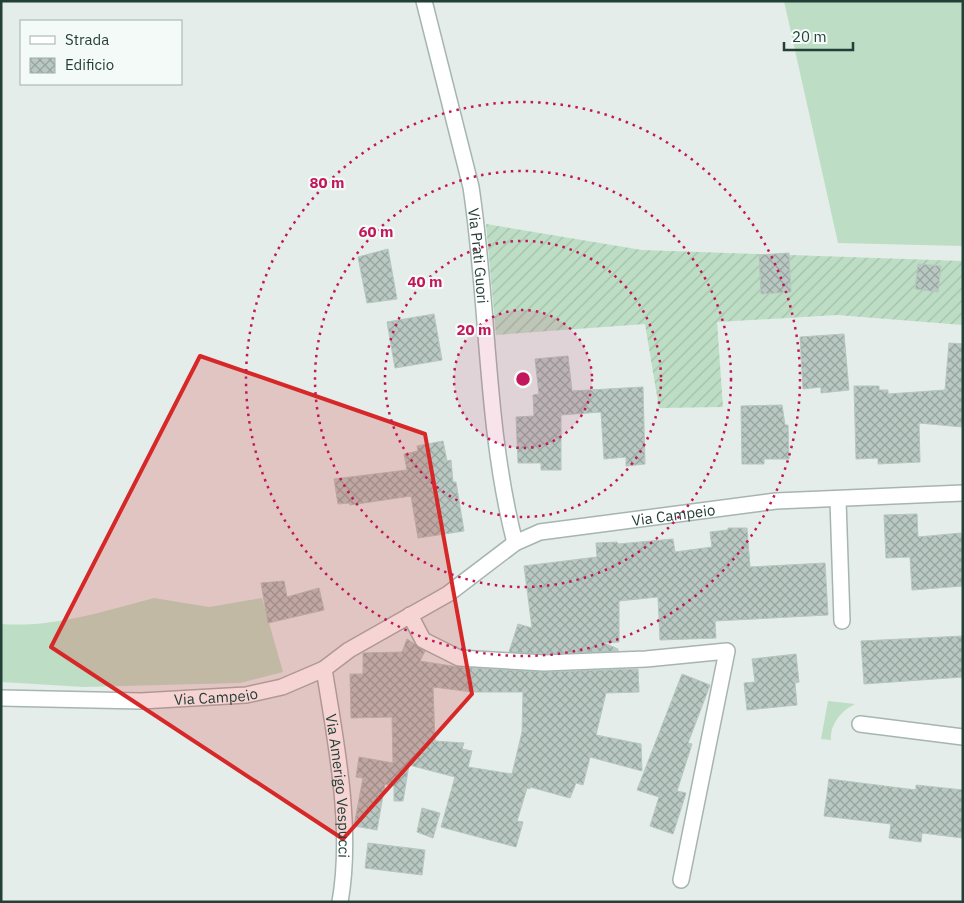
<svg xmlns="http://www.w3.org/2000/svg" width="964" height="903" font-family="'IBM Plex Sans',sans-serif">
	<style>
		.grass { fill: #bddec5 }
		.garden { fill: url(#garden-furrows) }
		.building { fill: url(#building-cross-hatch); stroke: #b6c7c0; fill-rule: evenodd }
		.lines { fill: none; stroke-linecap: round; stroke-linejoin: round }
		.street-casing { stroke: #a6b5b0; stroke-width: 18 }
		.street { stroke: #fff; stroke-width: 15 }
		.marked { fill: #d62828; fill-opacity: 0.2; stroke: #d62828; stroke-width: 4; stroke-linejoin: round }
		.ring { fill: none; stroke: #c2185b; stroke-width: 2.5; stroke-dasharray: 2.5 5 }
		.labels { text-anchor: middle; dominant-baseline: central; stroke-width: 4.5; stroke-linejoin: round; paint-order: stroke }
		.street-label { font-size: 15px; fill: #233f37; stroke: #f4faf7 }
		.centre { fill: #c2185b; stroke: #f4faf7; stroke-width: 2.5 }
		.ring-label { font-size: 15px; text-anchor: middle; font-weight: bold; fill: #c2185b; stroke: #f4faf7; stroke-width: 4.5; stroke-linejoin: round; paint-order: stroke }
	</style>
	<defs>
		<pattern id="garden-furrows" width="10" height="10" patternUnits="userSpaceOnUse" patternTransform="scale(1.25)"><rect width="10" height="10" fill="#bddec5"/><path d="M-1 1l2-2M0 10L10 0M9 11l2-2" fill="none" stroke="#a2c0aa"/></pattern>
		<pattern id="building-cross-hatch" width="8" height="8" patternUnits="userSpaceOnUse" patternTransform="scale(1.25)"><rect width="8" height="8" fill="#b9c8c2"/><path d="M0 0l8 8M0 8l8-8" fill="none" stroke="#96a49e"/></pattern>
	</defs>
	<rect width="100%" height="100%" fill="#e4ede9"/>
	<g class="grass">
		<polygon points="784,1 963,1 963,246 838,243"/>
		<path d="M154,598L209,607L262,598L283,672L240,683L84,687L1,682V624C53,628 105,611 154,598Z"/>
		<path d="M828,701L855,704C841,711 830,724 831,740L821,739Z"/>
	</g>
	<polygon class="garden" points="486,224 642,250 963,261 963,325 837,315 717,322 723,407 659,408 645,324 496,335"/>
	<g class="building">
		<polygon points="388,249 397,299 367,303 358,257"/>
		<polygon points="789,253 791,292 761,294 759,255"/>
		<polygon points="918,264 941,266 938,292 915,289"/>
		<polygon points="434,314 442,360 395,368 387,322"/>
		<polygon points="844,334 849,390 821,393 821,387 803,389 800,337"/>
		<polygon points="949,343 963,344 963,427 919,423 920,462 878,464 878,458 856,459 854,386 879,386 879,390 888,390 888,394 945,390"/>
		<polygon points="568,356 572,391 643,387 645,464 626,466 626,457 604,459 601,412 561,415 561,470 541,470 541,463 518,463 516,417 534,416 533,395 539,394 535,359"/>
		<polygon points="782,405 785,425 788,425 789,459 764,459 764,464 742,464 741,406"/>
		<polygon points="443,441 447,461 451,460 453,482 456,482 464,531 418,538 411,496 350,505 349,503 338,504 334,479 407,470 404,454 418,451 417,446"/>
		<polygon points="917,514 918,537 961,533 963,539 963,586 912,590 910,557 886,558 884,515"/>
		<polygon points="728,528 747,528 750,567 825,563 828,615 715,621 716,638 660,640 658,597 619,601 619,642 604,643 618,649 618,651 544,654 509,652 518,624 532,628 524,566 597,557 596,543 617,542 618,544 673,539 675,552 712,547 710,532 728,530"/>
		<polygon points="284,581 287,597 319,588 324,610 268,623 261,583"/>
		<polygon points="963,636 963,677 864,684 861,641"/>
		<path d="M407,639L425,651L420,661L458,667L544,672L638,669L639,692L606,693L596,735L641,744L642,771L590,757L583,785L576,783L570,798L530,787V789L527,788L517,821L523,822L516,847L441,827L455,777L409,765L403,801H394V786L385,784L377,830L354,826L363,778L356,777L359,757L393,763L392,717L351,718L350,674H363V653L402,652ZM433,687L473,692H523L522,732L512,774L468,767L472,751L462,749L464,743L435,741Z"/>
		<polygon points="796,654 799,682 795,683 797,705 747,710 744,683 755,682 752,659"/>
		<polygon points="682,674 710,685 688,743 692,744 677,791 686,793 673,834 650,826 659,797 637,790"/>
		<polygon points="829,779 916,790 916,785 963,790 963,838 922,833 921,842 889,838 891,824 824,816"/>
		<polygon points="422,808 440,813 433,838 417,832"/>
		<polygon points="368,843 425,850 422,875 365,868"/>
	</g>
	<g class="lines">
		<defs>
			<g id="street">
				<path id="s1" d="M424,1L471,187C489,306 485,426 515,543"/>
				<polyline points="838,500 842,621"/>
				<polyline points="410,615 423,640 459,658 544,663 646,659 727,651 681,880"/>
				<path id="s2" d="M324,669C336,742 353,829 340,902"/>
				<path id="s3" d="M1,698L141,701L246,695L282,687L324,669L349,650L448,594L515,543L540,532L776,501L963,493"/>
				<polyline points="860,724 963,737"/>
			</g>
		</defs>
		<use href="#street" class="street-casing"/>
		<use href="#street" class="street"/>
	</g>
	<path class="marked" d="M200,356L425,434L472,694L343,839L51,647Z"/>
	<circle cx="523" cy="379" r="69" fill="#c2185b" fill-opacity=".12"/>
	<g class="ring">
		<circle cx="523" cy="379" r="69"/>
		<circle cx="523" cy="379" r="138"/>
		<circle cx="523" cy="379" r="208"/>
		<circle cx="523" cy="379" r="277"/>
	</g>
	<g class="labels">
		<g class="street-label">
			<text stroke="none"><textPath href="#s1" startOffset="261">Via Prati Guori</textPath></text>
			<text stroke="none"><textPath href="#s3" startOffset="719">Via Campeio</textPath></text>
			<text stroke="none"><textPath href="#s3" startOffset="215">Via Campeio</textPath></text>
			<text stroke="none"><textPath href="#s2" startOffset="118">Via Amerigo Vespucci</textPath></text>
		</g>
	</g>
	<circle cx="523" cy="379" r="8" class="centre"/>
	<g class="ring-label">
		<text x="327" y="188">80 m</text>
		<text x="376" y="237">60 m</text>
		<text x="425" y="287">40 m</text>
		<text x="474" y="335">20 m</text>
	</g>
	<rect width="964" height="903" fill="none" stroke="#233f37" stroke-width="5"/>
	<rect x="20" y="20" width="162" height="65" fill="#f4faf7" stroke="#a0afaa"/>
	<rect x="30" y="36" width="25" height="8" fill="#ffffff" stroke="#a0afaa"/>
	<text x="65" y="45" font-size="15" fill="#233f37">Strada</text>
	<rect x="30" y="58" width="25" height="15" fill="url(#building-cross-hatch)" stroke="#a0afaa"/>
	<text x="65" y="70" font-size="15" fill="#233f37">Edificio</text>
	<path d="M784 42v8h69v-8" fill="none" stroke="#233f37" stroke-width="2.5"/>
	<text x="792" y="42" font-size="15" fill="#233f37" stroke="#f4faf7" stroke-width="4" paint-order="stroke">20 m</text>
</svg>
